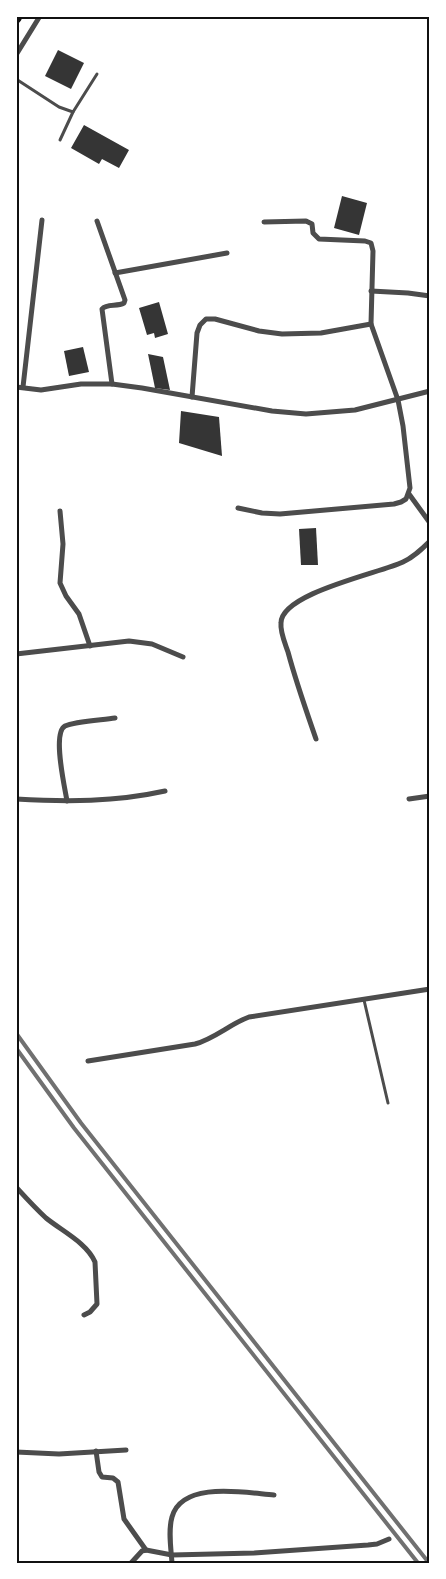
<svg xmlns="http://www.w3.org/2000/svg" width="446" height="1579" font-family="Quicksand,sans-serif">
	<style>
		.building { fill: #353535 }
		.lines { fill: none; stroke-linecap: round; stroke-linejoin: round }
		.service { stroke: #4c4c4c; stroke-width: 3 }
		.minor { stroke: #4c4c4c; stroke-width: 5 }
		.trunk { stroke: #111; stroke-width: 11 }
		.rail { stroke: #707070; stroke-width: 4 }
		.neatline { fill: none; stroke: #111; stroke-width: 2 }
	</style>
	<rect width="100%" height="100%" fill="#fff"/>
	<g class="building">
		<polygon points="58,50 84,63 71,89 45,76"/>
		<polygon points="84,125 129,150 119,168 102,159 99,164 71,148"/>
		<polygon points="342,196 367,203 359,235 334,228"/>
		<polygon points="159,302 168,334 155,338 154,333 147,335 139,308"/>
		<polygon points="83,347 89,372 69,376 64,351"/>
		<polygon points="148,354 163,357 170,390 155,388"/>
		<polygon points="181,411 219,417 222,456 179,443"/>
		<polygon points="316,528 318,565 301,565 299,529"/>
	</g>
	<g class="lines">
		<g class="service">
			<polyline points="16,79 59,107 73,112 97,74"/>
			<polyline points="60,140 73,112"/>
			<polyline points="364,1000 388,1103"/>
		</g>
		<g class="minor">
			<polyline points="16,55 40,16"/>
			<path d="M97,221L125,300L124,303C117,307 107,303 102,309L112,384"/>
			<polyline points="115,273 227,253"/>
			<polyline points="371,291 408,293 430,296"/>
			<polyline points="16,387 41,390 81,384 112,384 142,388 272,411 306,414 355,410 430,391"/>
			<polyline points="23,387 42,220"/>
			<polyline points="192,397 197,333 200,325 206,319 215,319 259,331 282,334 321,333 371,324"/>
			<polyline points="409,494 430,523"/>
			<polyline points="238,508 262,513 280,514 394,504 401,502 406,499 410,488 403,426 398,400 371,324 373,251 371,243 365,241 319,239 313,233 312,224 306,221 264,222"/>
			<polyline points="60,511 63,544 60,583 66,596 79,614 90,646"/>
			<polyline points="16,654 129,641 152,644 183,657"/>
			<path d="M316,739C306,710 296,682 288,652C285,643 280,632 281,623C281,593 380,573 403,562C414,557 422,549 430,541"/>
			<path d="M16,799C67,802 115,802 165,791"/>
			<polyline points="409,799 430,796"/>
			<path d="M67,801C65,788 52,733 65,726C75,721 102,720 115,718"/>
			<path d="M88,1061L195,1044C214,1039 230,1024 249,1017L430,989"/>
			<path d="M16,1187C26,1198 35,1208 46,1218C62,1231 87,1243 95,1262L97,1304L90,1312L84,1315"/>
			<polyline points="96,1451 99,1472 102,1477 113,1478 118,1482 124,1519 146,1550"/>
			<polyline points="16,1452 59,1454 126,1450"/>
			<polyline points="131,1563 142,1551 146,1550 172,1555 254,1553 368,1545 377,1544 389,1539"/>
			<path d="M172,1563C171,1548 168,1531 172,1517C182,1480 247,1493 274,1495"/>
		</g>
		<polyline class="trunk" points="16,18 17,16"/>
		<g class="rail">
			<polyline points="16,1033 81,1123 429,1563"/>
			<polyline points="16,1048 74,1128 418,1563"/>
		</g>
	</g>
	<rect width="446" height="1579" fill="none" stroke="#ffffff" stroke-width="35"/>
	<rect x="18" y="18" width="410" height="1544" class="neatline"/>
</svg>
